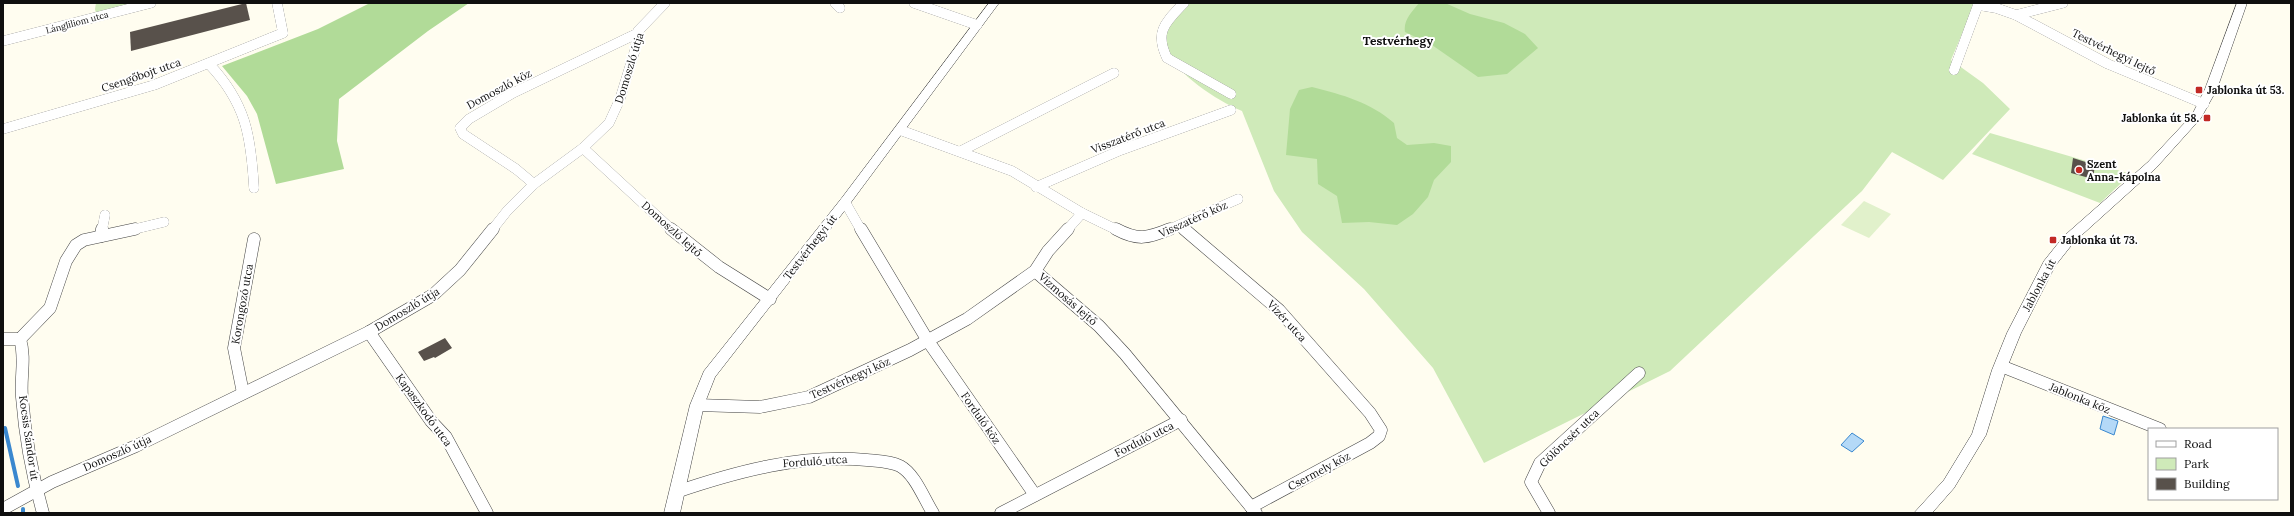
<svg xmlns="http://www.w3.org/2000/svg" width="2294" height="516" font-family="Lora,serif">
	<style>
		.green { fill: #cfeab9 }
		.forest { fill: #b1db98 }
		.pitch { fill: #e1f1cb }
		.water { fill: #b4d9f7; stroke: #3a88cf }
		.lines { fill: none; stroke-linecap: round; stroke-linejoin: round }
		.stream { stroke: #3a88cf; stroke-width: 4 }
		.building { fill: #58514b }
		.minor-far1-casing { stroke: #424242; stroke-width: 10 }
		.minor-casing { stroke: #424242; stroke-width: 13 }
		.tertiary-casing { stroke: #424242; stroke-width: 1 }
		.minor-far1 { stroke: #fff; stroke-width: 10 }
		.minor { stroke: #fff; stroke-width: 12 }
		.tertiary { fill: #fff; fill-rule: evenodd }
		.poi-dot { fill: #c22924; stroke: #fff; stroke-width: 1.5 }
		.labels { text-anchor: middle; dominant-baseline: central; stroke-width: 4; stroke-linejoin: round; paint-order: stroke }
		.far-street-label { font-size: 9px; fill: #0f0f0f; stroke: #fff }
		.street-label { font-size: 11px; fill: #0f0f0f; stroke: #fff }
		.poi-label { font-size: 11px; font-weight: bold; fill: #0f0f0f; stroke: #fff; text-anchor: start }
		.neighbourhood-label { font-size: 12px; font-weight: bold; fill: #0f0f0f; stroke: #fff }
	</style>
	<rect width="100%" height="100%" fill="#fffdf0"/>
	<g class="green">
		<polygon points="96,3 139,3 96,14 95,9"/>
		<path d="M1190,3H1975L1951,60L1983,83L2010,109L1943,180L1892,152L1862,191L1670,371L1484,463L1433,368L1364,289L1302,232L1274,191L1242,111C1216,100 1177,75 1166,48C1164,43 1165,35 1165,29Z"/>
		<polygon points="1990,133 2131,174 2100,203 1972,154"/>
	</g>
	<g class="forest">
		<polygon points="370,3 469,3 428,31 339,99 337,141 344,169 276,184 257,114 247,96 222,66 318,29"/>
		<path d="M1419,3H1445L1470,14L1504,23L1525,34L1538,48L1507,74L1478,77L1432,45L1405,32C1403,20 1412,12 1419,3Z"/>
		<path d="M1312,87C1343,95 1370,102 1394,123L1397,138L1407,145L1434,143L1451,146V162L1434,180L1428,197L1413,214L1397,225L1369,222L1342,223L1337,196L1318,184L1317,159L1286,155L1290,109L1299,90Z"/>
	</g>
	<polygon class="pitch" points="1864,201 1891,214 1869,238 1841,225"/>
	<g class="water">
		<polygon points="2103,416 2118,421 2114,435 2100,429"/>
		<polygon points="1852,433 1864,441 1852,452 1841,445"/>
	</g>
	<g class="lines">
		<g class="stream">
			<polyline points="5,428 18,486"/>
			<polyline points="23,509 23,513"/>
		</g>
	</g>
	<g class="building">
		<polygon points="246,3 250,20 131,51 130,32"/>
		<polygon points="2073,158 2095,165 2093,179 2071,173"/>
		<polygon points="445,338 452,348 435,358 434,357 424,361 418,352"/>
	</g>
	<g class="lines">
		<defs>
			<g id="minor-far1">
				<polyline points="835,3 840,8"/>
				<polyline points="914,3 977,25"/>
				<path d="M1184,3C1166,22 1154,31 1167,58L1231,94"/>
				<polyline points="2016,15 2108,64 2204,104"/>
				<polyline points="3,41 151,3"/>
				<path d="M209,64C246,103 251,136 254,188"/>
				<polyline points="1954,70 1978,5 1996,8 2016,15 2063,3"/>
				<polyline points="3,129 154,85 283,33 277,3"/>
				<polyline points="900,130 1012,171 1082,213 1117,230"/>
				<polyline points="583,148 672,230"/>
				<polyline points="961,151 1114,73"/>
				<polyline points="534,184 516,169 463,134 460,128 469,119 513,93 638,33"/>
				<polyline points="1036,187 1121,150 1231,110"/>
				<polyline points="845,202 861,230"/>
				<polyline points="1180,225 1185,230"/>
				<polyline points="102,230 105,215"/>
				<polyline points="131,230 164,222"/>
				<polyline points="492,230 507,211 534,184 583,148 609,123 620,99 635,50 638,31 665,3"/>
				<polyline points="1067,230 1082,213"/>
				<polyline points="1168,230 1238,199"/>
			</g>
			<g id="minor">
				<polyline points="671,229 719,267 770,299"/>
				<polyline points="861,229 928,341 1035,495"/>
				<path d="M1116,229C1138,241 1148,238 1170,229"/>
				<polyline points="1184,229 1279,310 1370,413 1381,430 1379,436 1370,443 1251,507"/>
				<polyline points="101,236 102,229"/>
				<polyline points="1035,271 1099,326 1125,354 1256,513"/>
				<polyline points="369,332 431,421 446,437 487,513"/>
				<path d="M3,339H20C26,359 20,377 22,397C25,436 32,475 43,513"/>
				<polyline points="20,339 50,308 66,261 76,245 84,240 135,229"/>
				<polyline points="2001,366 2160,429"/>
				<polyline points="243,393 234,348 254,239"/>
				<polyline points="697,405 760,407 809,397 910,350 967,319 1035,271 1048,251 1068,229"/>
				<path d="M676,492C738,471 801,454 867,460C877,461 890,461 900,466C915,474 924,499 933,513"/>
				<polyline points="3,509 52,482 136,446 369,332 433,295 460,270 493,229"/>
				<polyline points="1001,513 1181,420"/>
				<polyline points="1549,513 1531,482 1540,463 1639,373"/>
			</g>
			<g id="tertiary">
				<polygon points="989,3 999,3 849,205 715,377 704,405 680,513 664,513 690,405 704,371 841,199"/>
				<polygon points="2237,3 2247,3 2217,89 2201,118 2156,168 2074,242 2055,266 2021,333 2006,370 1986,435 1954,488 1932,513 1914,513 1944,480 1972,434 1992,370 2007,333 2044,261 2064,236 2148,162 2192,115 2205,89"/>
			</g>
		</defs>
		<use href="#minor-far1" class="minor-far1-casing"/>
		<use href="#minor" class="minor-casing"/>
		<use href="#tertiary" class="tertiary-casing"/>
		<use href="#minor-far1" class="minor-far1"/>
		<use href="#minor" class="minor"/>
		<use href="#tertiary" class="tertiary"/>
	</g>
	<g class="poi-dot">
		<rect x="2195" y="86" width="8" height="8" rx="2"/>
		<rect x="2203" y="114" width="8" height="8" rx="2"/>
		<circle cx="2079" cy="170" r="4"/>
		<rect x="2049" y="236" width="8" height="8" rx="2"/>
	</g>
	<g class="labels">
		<g class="far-street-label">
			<text transform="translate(77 22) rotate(-15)">Lángliliom utca</text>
		</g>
		<g class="street-label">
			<text transform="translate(2114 52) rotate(26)">Testvérhegyi lejtő</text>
			<text transform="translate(629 68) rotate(-73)">Domoszló útja</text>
			<text transform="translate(141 75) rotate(-19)">Csengőbojt utca</text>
			<text transform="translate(499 89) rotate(-28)">Domoszló köz</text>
			<text transform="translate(1128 136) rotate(-21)">Visszatérő utca</text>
			<text transform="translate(1193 219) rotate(-24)">Visszatérő köz</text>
			<text transform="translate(672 229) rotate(42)">Domoszló lejtő</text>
			<text transform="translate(810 247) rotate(-52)">Testvérhegyi út</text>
			<text transform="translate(2039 285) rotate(-62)">Jablonka út</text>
			<text transform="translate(1068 299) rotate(41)">Vízmosás lejtő</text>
			<text transform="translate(242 304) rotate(-80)">Korongozó utca</text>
			<text transform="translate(407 309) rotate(-31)">Domoszló útja</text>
			<text transform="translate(1287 321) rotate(47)">Vízér utca</text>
			<text transform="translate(850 378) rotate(-24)">Testvérhegyi köz</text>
			<text transform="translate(2080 398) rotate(22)">Jablonka köz</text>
			<text transform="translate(424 410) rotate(54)">Kapaszkodó utca</text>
			<text transform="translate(981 418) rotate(55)">Forduló köz</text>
			<text transform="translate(29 438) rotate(82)">Kocsis Sándor út</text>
			<text transform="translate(1569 438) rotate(-44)">Gölöncsér utca</text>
			<text transform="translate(1144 439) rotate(-27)">Forduló utca</text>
			<text transform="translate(117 453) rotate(-24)">Domoszló útja</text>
			<text transform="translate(815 461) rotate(-4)">Forduló utca</text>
			<text transform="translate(1319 471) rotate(-28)">Csermely köz</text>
		</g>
		<g class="poi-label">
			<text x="2207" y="90">Jablonka út 53.</text>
			<text x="2199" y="118" text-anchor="end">Jablonka út 58.</text>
			<text x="2087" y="164">Szent<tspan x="2087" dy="13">Anna-kápolna</tspan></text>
			<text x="2061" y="240">Jablonka út 73.</text>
		</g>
		<g class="neighbourhood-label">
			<text x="1398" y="40">Testvérhegy</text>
		</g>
	</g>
	<rect width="2294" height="516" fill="none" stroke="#0f0f0f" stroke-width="8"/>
	<rect x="2148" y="428" width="130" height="72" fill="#ffffff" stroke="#9f9f9f"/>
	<rect x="2156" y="441" width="20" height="6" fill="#ffffff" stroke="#9f9f9f"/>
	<text x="2184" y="448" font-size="12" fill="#0f0f0f">Road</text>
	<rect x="2156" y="458" width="20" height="12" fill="#cfeab9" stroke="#9f9f9f"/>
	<text x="2184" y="468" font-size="12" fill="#0f0f0f">Park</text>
	<rect x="2156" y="478" width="20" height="12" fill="#58514b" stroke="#9f9f9f"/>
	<text x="2184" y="488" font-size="12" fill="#0f0f0f">Building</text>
</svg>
